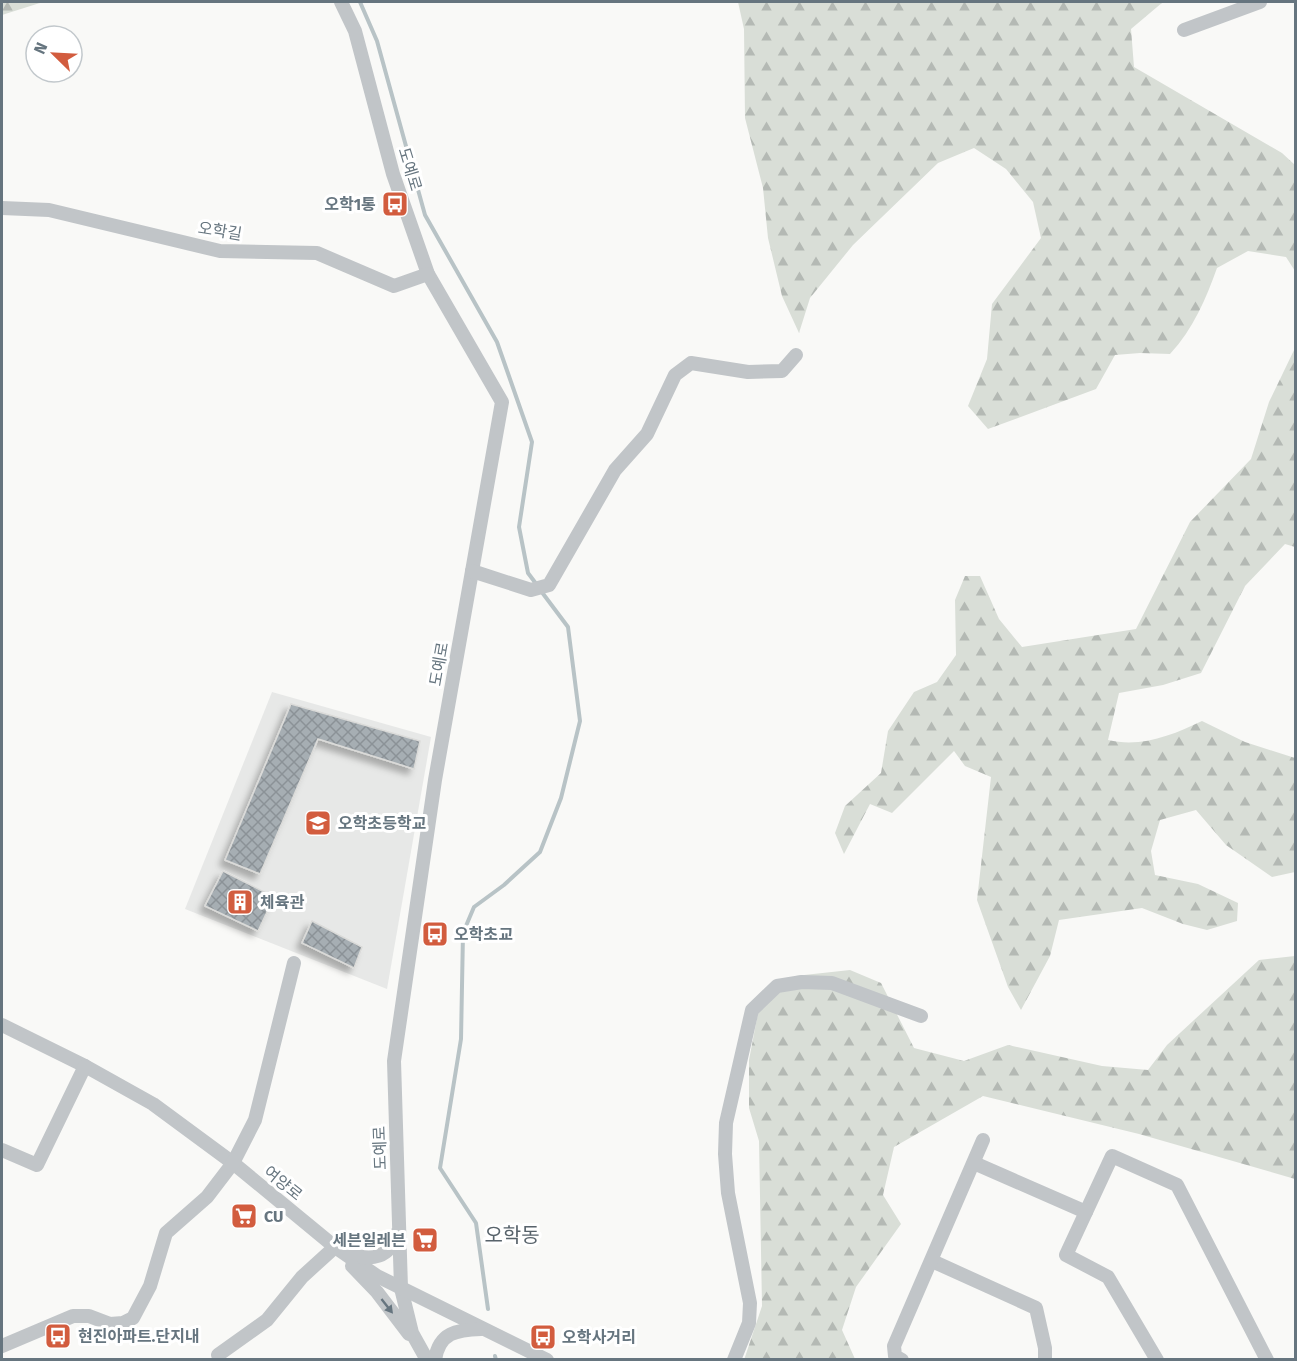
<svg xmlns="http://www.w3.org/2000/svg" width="1297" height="1361" font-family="'Fira Sans','Noto Sans KR',sans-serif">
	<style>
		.built { fill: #e7e8e7 }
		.forest { fill: url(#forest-firs) }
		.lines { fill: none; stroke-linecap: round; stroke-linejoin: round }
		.stream { stroke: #b8c3c6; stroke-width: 4 }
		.building { fill: url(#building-cross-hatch); stroke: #dbdbd9; stroke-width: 1.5; filter: url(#shadow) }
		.minor { stroke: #c1c5c8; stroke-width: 14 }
		.oneway { fill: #66757f }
		.labels { text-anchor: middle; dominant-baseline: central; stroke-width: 6; stroke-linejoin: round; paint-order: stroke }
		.street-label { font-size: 16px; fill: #66757f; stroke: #fff }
		.poi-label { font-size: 16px; font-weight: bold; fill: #66757f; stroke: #fff; text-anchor: start }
		.quarter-label { font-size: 20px; fill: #58636b; stroke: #fff }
	</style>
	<defs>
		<pattern id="forest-firs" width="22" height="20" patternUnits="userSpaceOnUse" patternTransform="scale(1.5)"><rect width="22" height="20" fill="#d9ded7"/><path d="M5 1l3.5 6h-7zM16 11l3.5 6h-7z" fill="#b4b9b4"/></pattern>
		<pattern id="building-cross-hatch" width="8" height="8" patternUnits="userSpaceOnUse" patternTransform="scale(1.5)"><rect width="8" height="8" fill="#a6aeb3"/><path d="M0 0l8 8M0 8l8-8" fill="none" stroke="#8b9297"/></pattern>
		<filter id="shadow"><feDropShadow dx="-5.5" dy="5.5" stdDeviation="3" flood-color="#0004"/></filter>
	</defs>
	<rect width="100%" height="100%" fill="#f9f9f7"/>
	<polygon class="built" points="272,692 431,737 387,989 185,909"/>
	<g class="forest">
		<polygon points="2,2 43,2 2,15"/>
		<path d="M738,2H1163L1131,29L1134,67L1282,153L1295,165V271L1286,257L1248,251L1217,268C1206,299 1193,329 1170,354L1140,353L1115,355L1096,389L988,429L968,406L987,359L992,304L1041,238L1033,202L1006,169L974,148L938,163L853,245L810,298L799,333L782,296L768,238L763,188L745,118L744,29Z"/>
		<path d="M1295,348V547L1285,544L1245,586L1201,673L1163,685L1119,693L1108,740C1141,748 1173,735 1202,721L1245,742L1295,758V872L1272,877L1226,845L1196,810L1160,820L1151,851L1155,875L1198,884L1238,903L1237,921L1207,930L1183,924L1142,908L1059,920L1050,956L1021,1010L1008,987L977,900L991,777L965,766L954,751L892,813L870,804L844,854L835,833L845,806L881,773L888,731L914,692L937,682L956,655L955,600L965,576H980L999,619L1022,647L1136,629L1190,522L1251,459L1269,402Z"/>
		<polygon points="1295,956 1295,1179 1139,1134 983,1096 894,1147 883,1195 901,1224 856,1287 842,1330 855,1359 744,1360 762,1306 759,1141 749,1108 749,1060 758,1013 795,976 850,970 881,983 914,1048 964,1061 1008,1045 1102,1066 1148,1070 1167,1045 1259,960"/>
	</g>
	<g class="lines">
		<g class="stream">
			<polyline points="360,2 377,41 425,215 497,342 532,442 519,527 528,573 537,585"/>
			<polyline points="488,1309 476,1223 440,1168 461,1039 463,933 474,907 504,885 540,852 561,798 580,721 568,627 541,591"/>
			<polyline points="495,1356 496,1360"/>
		</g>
	</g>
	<g class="building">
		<polygon points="291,704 420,741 414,769 318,739 260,874 225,860"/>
		<polygon points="223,871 274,897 258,931 205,906"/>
		<polygon points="312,921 362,947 354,968 302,943"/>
	</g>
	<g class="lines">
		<g class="minor">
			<polyline points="341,2 355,31 393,174 428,274 502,402 435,780 394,1061 401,1288 412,1333 427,1360"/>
			<polyline points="1184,30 1260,2"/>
			<polyline points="2,208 49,210 220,251 317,253 394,286 428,274"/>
			<polyline points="472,571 531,590 549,585 615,470 647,434 675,375 691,363 748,372 782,371 796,355"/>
			<polyline points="2,1025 85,1066 153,1104 233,1163 335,1247 377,1276 547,1360"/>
			<polyline points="2,1150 37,1165 85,1066"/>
			<polyline points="974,1163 1086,1212"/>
			<path d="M349,1253C371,1262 390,1258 397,1233"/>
			<polyline points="932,1261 1036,1308 1045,1348 1045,1360"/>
			<polyline points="352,1266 377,1292 409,1334"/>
			<polyline points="2,1346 73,1316 89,1316 110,1324 123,1323 133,1318 150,1286 166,1233 207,1197 233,1163 255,1120 294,963"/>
			<polyline points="218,1355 267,1320 302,1277 335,1247"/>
			<path d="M435,1360C439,1332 457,1330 481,1329"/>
			<polyline points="734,1360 749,1323 750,1303 728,1193 725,1154 726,1123 752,1010 777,986 802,982 832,983 921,1016"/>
			<polyline points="902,1360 895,1356 894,1346 983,1140"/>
			<polyline points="1157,1360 1108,1277 1066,1255 1112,1156 1177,1185 1267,1360"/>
		</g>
	</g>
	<defs><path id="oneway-solid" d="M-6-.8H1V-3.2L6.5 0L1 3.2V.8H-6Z" transform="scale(1.5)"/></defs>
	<use class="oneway" href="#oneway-solid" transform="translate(387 1306) rotate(52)"/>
	<defs>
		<symbol id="bus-square" viewBox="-11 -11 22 22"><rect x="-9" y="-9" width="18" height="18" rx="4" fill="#d25c3e" stroke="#fff"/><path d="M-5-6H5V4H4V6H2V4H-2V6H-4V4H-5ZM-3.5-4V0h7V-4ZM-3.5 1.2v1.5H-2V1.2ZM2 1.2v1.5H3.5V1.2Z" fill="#fff"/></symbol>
		<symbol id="school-square" viewBox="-11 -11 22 22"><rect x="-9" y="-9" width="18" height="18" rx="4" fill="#d25c3e" stroke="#fff"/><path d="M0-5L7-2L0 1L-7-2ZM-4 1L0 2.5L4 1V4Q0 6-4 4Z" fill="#fff"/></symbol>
		<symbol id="building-square" viewBox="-11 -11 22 22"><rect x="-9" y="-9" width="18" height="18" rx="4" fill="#d25c3e" stroke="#fff"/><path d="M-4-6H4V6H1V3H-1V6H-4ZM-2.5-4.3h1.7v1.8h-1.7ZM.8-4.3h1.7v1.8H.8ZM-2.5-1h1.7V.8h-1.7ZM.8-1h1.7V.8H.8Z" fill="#fff"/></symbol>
		<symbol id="supermarket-square" viewBox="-11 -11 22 22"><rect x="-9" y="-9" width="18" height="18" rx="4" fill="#d25c3e" stroke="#fff"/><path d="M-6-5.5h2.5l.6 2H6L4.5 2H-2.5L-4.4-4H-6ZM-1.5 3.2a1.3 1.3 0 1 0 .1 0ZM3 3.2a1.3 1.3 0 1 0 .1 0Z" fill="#fff"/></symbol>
	</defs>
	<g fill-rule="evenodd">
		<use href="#bus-square" x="380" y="189" width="30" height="30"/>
		<use href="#school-square" x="303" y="808" width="30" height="30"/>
		<use href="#building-square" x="225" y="887" width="30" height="30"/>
		<use href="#bus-square" x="420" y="919" width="30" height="30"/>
		<use href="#supermarket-square" x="229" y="1201" width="30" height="30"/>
		<use href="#supermarket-square" x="410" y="1225" width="30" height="30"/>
		<use href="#bus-square" x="43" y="1321" width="30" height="30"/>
		<use href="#bus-square" x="528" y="1322" width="30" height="30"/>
	</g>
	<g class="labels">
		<g class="street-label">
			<text transform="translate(410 169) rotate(73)">도예로</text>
			<text transform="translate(220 231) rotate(9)">오학길</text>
			<text transform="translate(439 664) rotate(-80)">도예로</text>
			<text transform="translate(380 1148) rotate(-92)">도예로</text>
			<text transform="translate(283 1183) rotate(39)">여양로</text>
		</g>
		<g class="poi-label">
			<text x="376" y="204" text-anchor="end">오학1통</text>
			<text x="338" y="823">오학초등학교</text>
			<text x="260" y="902">체육관</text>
			<text x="454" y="934">오학초교</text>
			<text x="264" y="1216">CU</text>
			<text x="406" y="1240" text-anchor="end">세븐일레븐</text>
			<text x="78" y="1336">현진아파트.단지내</text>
			<text x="562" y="1337">오학사거리</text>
		</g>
		<g class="quarter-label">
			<text x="512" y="1235">오학동</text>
		</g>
	</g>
	<rect width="1297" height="1361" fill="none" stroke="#66757f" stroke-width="6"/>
	<g transform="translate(54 54) rotate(294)"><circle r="28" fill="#ffffff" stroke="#c2c8cc" stroke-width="1.5"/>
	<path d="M0-4.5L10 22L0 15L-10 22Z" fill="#d25c3e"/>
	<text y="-9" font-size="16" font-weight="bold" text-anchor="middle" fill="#66757f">N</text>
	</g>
</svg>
